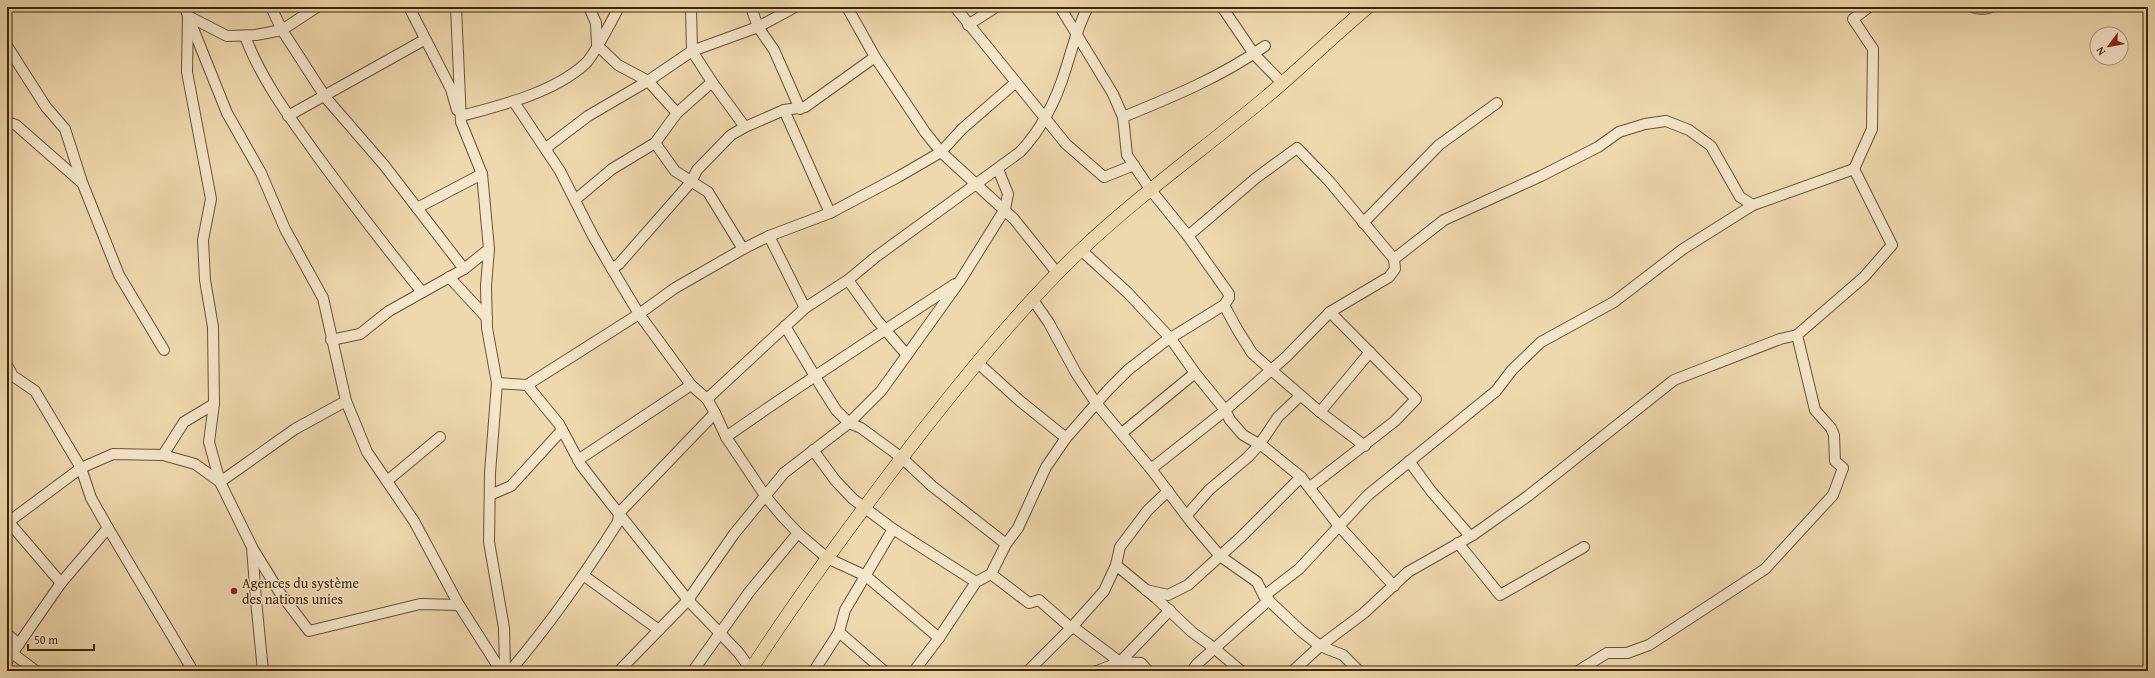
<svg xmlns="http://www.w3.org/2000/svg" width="2155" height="678" font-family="'Gentium Book Plus',serif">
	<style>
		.water { fill: #b29d75; stroke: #836e49 }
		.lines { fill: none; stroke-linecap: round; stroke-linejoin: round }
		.minor-casing { stroke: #695430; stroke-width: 12 }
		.major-casing { stroke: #3d2806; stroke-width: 14 }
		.minor { stroke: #f4e6ca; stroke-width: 10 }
		.major { stroke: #eed9ae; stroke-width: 13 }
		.poi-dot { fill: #8f2418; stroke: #f4e6ca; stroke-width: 1.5 }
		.labels { text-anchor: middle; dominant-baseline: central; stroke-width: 3; stroke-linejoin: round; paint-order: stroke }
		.poi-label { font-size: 14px; fill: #3d2806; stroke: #f4e6ca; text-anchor: start }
	</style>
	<rect width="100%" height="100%" fill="#eed9ae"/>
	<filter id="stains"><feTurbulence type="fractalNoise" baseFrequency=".005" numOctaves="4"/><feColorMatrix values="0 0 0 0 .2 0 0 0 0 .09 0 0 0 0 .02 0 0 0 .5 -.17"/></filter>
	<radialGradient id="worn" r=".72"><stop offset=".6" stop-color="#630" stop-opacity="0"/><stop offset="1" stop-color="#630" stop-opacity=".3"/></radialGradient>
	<path class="water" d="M1962,7H1999V9C1988,17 1972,16 1962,7Z"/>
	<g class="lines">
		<defs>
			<g id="minor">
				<polyline points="185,7 188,16 187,72 211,199 203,240 205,280 213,327 214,404 209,442 220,482 252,547 256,600 263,671"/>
				<polyline points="271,7 282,30 326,98 384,165 464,269"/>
				<polyline points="409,7 451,89 457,110"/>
				<polyline points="456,7 461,122 482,174 489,249 486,286 487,328 497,383 490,473 489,542 504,628 505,671"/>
				<polyline points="589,7 596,23 597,45 618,65 648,81 692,51 758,27 795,7"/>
				<polyline points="691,7 692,51 712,82 745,127"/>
				<polyline points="751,7 758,27 774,50 800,109"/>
				<polyline points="847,7 875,57 925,132 941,152 1014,219 1058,274"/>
				<polyline points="955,7 1066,144 1104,177 1134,165"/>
				<polyline points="1222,7 1254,54 1282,83"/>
				<polyline points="1352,7 1357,16"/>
				<polyline points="188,16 227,113 261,173 285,229 323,298 346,401 367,452 414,521 459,605 501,671"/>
				<polyline points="188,16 227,36 256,35 282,30 317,7"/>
				<polyline points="968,25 996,7"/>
				<path d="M245,36C261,80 291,119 318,157C352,203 386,248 422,292"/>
				<polyline points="7,46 46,107 65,129 82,182 119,275 164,350"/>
				<polyline points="514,102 560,171 593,236 612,269"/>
				<polyline points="784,110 830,213"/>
				<polyline points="288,116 424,40"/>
				<path d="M461,116C502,105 553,93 585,64C594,56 612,20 619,7"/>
				<path d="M1123,117C1172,97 1221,77 1265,46"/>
				<polyline points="7,122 16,125 81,182"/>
				<polyline points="655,143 675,171 708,192 743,249"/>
				<polyline points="546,148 588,116 648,81 677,113"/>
				<polyline points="575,200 612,169 655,143 677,113 712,82"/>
				<polyline points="417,208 482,174"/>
				<polyline points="1363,223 1439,145 1497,103"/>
				<polyline points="769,236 805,308"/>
				<polyline points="1188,236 1256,178 1297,148 1329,181 1394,259"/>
				<polyline points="1081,250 1128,293 1171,339 1195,373 1225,410 1230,420 1243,435 1264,447 1301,477 1339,526 1394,586"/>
				<polyline points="449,277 487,318"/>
				<polyline points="848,280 876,319 907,355"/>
				<polyline points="1033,300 1049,323 1076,373 1096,403 1151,469 1191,522 1220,556 1257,582 1264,596 1301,631 1320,646 1343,655 1359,671"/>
				<polyline points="1224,305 1237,329 1252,353 1262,362 1320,412 1365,446"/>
				<polyline points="785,326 819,383 836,410 849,423 861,428 902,458 932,486 1006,544"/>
				<polyline points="331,340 360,334 389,311 464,269 489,249"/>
				<polyline points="978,363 1020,401 1066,438"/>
				<polyline points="7,365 13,376 35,391 81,468 91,498 108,528 61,583 7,661"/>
				<polyline points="497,383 527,385 559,424 581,465 608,500 688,600 738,652 752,671"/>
				<polyline points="527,385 639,314 612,269 619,264 691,182 697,170 731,135 745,127 784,110 805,107 875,57"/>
				<path d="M707,399L805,308L848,280L877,256L1020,152C1042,129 1057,98 1066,68C1073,47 1077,27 1088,7"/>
				<polyline points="1320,412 1370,352"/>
				<polyline points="1122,433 1195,373"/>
				<path d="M726,437C801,384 878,335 955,284"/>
				<polyline points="813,450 835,480 853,499 893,529 976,582"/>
				<polyline points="163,455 184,422 214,404"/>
				<polyline points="578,460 691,385"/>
				<polyline points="1409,461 1431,491 1470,536"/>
				<polyline points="1151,469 1222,413 1286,357 1330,312 1389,277 1395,269 1394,259 1444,220 1541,176 1598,147 1619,132 1645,124 1666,121 1689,130 1711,146 1740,197 1753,205"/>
				<polyline points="387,481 440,437"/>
				<polyline points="220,482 295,429 346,401"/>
				<polyline points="1310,487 1395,421 1416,399 1330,312"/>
				<polyline points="490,495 511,486 562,430"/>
				<polyline points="1187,515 1209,490 1248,457 1259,445 1278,417 1300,396"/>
				<polyline points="7,520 61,583"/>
				<polyline points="7,523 81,468 113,454 163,455 195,464 220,482"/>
				<polyline points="108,528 193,671"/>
				<polyline points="1458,543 1500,595 1584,547"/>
				<polyline points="253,549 280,593 309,631 420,604 459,605"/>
				<polyline points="1116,565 1156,598 1192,632 1214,648 1241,671"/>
				<polyline points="991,574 1029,603 1039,600 1071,628 1076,629 1120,662 1141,663 1148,671"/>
				<polyline points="583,575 659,630"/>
				<polyline points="1146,590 1168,595 1188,585 1241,537 1301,477"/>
				<polyline points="1264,596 1299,569 1368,495 1496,391 1512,370 1541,342 1614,302 1683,249 1753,205 1854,169"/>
				<polyline points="839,632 884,671"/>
				<polyline points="7,634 19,644"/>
				<polyline points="939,638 866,576 827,558 798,533 782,516 766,497 726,437 715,413 707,399 691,385 639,314 675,288 743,249 769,236 830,213 898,177 941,152 962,129 1015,83"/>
				<polyline points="12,653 36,671"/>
				<path d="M510,671C550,624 585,574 618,522L619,513L715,413"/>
				<polyline points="619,671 688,600 734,534 784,473 849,423 881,391 960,281 1005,209 1008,194 998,169"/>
				<polyline points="693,671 750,591 798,533"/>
				<polyline points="814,671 839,632 845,610 893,529"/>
				<polyline points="914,671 939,638 976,582 991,574 1006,544 1018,528 1046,467 1066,438 1108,390 1128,370 1164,342 1224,305 1229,298 1229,294 1188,236 1150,189 1127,155 1123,117 1113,94 1060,7"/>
				<polyline points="1028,671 1071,628 1104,591 1116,565 1120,547 1148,510 1168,491"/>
				<polyline points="1097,671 1120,662 1170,610"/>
				<polyline points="1192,671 1197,664 1269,600"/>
				<polyline points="1293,671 1320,646 1364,613 1408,572 1473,535 1528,496 1674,380 1780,339 1797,335"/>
				<polyline points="1578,671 1607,653 1627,653 1649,645 1765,569 1833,495 1843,468 1835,461 1834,435 1831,428 1815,410 1797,335 1864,277 1892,245 1854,169 1872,129 1873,49 1853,19 1869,7"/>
			</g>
			<path id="major" d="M750,671C804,587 863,508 924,429C973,367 1024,304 1081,250C1139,195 1204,149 1265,98C1300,69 1333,36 1368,7"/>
		</defs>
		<use href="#minor" class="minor-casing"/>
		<use href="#major" class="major-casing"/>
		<use href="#minor" class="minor"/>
		<use href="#major" class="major"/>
	</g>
	<circle class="poi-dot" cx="234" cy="591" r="4"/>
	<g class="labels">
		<g class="poi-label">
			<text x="242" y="583">Agences du système<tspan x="242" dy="16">des nations unies</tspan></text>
		</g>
	</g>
	<rect width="2155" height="678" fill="none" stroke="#eed9ae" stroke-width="24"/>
	<rect x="8" y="8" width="2139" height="662" fill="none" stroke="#3d2806" stroke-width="2"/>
	<rect x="12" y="12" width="2131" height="654" fill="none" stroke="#3d2806"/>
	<g transform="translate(2109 46) rotate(238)"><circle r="19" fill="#f4e6ca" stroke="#ab9a7c"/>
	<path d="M0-3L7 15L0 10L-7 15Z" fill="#8f2418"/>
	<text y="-6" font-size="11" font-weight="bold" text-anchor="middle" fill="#3d2806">N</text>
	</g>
	<path d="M28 644v6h66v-6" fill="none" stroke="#3d2806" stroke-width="2"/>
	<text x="34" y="644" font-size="12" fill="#3d2806" stroke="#f4e6ca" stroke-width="3" paint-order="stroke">50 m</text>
	<rect width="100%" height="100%" filter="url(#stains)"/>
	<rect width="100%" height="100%" fill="url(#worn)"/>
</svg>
